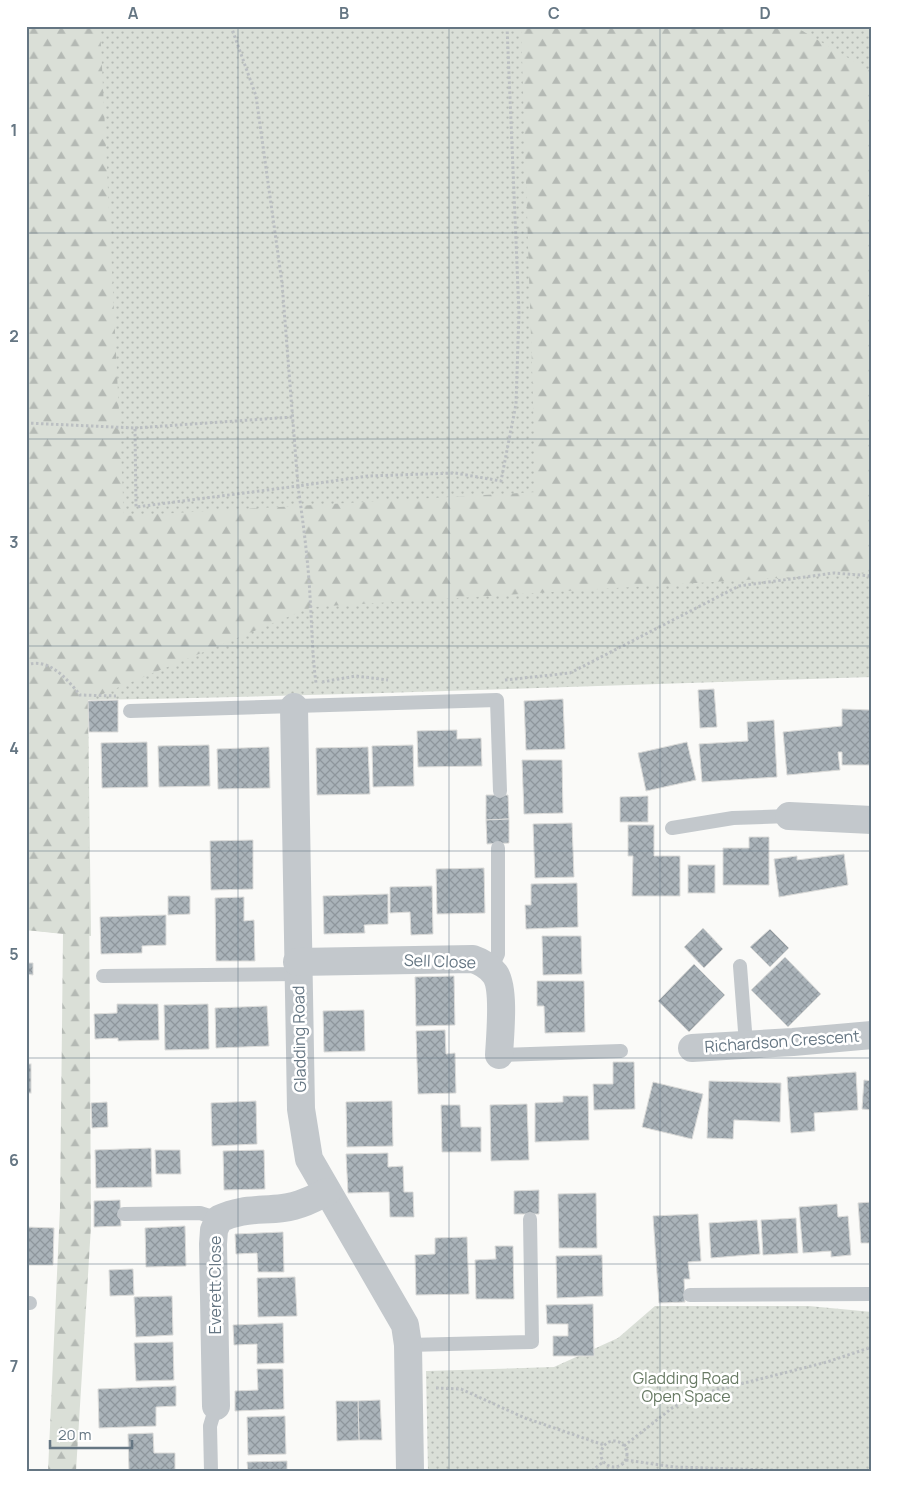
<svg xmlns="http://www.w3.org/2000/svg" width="898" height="1497" font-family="Manrope,sans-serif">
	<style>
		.grass { fill: url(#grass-dots) }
		.forest { fill: url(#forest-firs) }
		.building { fill: url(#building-cross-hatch); stroke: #dcdcda }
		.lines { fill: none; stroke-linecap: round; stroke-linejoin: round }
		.path { stroke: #bbbfc2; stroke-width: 3; stroke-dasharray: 2.5 2.5; stroke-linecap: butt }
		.lane { stroke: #c3c8cc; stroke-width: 14 }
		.street { stroke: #c3c8cc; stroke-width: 28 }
		.grid { fill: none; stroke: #657683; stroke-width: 1; stroke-opacity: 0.55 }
		.labels { text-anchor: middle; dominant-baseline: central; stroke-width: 5; stroke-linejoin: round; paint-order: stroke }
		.street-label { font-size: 16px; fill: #657683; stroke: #fff }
		.park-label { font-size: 16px; fill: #687a64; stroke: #fff }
		.neatline { fill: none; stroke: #657683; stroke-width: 2 }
		.grid-label { font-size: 16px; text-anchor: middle; font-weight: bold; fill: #657683 }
	</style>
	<defs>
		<pattern id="grass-dots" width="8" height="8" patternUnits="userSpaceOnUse" patternTransform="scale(1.25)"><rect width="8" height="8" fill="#dadfd7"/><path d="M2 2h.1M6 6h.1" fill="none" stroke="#b4b9b4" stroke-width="1.8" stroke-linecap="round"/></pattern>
		<pattern id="forest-firs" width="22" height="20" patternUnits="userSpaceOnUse" patternTransform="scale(1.25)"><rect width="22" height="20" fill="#dadfd7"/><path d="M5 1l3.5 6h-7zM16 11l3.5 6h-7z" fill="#b4b9b4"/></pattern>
		<pattern id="building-cross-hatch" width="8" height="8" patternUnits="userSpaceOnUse" patternTransform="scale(1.25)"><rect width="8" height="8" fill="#aab3b9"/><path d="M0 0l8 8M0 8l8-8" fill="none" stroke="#8e969c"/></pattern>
	</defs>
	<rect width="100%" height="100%" fill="#fafaf8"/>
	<g class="grass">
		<path d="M26,26H872V677C610,685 349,696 88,700L91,936L26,930Z"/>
		<polygon points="655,1306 809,1306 872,1312 872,1471 428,1471 426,1371 554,1367 618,1338"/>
	</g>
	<polygon class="forest" points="26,26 100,26 124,516 536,492 521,26 794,26 872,72 872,572 312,607 88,700 91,1226 76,1471 48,1471 60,1208 63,934 26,930"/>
	<g class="building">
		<polygon points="714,689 717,727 700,728 698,690"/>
		<polygon points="563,699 565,749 526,750 524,701"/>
		<polygon points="118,700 118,732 89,732 88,701"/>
		<polygon points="842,709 870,710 870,765 842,765 842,752 838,752 840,770 787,775 783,732 842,726"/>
		<polygon points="774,720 777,777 702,782 699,744 748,741 747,722"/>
		<polygon points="457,730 457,739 481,738 482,766 418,767 417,731"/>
		<polygon points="147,742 148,787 102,788 101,743"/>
		<polygon points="687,742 696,780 646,791 638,753"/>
		<polygon points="209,745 210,786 159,787 158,746"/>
		<polygon points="413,745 414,786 373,787 372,746"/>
		<polygon points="269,747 270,788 218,789 217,749"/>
		<polygon points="368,747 370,794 317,795 316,748"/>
		<polygon points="522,760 562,760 563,813 524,814"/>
		<polygon points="486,795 508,795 509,819 486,820"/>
		<polygon points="648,796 648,822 620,822 620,797"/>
		<polygon points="509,819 509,843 487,844 486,820"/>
		<polygon points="572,823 574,877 535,878 533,824"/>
		<polygon points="628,825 654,825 654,856 680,856 680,896 632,896 633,856 628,856"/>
		<polygon points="749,837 769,837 769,885 723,885 723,848 749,848"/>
		<polygon points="253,840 253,889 211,890 210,841"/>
		<polygon points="844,854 848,885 779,897 774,859 797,856 797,860"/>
		<rect x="688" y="865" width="27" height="28"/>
		<polygon points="484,868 485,913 437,914 436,869"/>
		<polygon points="577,883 578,927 526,929 525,905 531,905 531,884"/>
		<polygon points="432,886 433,934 411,935 410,912 390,913 390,887"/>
		<polygon points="388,894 388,924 364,925 365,933 324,934 323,896"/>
		<polygon points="168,896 190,896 190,914 168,915"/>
		<polygon points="244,897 244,921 254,920 255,961 216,961 215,898"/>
		<polygon points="166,915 166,945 142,946 142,953 101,954 100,917"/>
		<polygon points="703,928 723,949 704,968 684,947"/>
		<polygon points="770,929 789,948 770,967 750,947"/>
		<polygon points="542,936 581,936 582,974 543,975"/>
		<polygon points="785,957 821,994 788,1027 751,990"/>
		<polygon points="26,963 33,963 33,975 26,974"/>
		<polygon points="694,964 725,995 689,1032 658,1001"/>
		<polygon points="454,976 455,1025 416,1026 415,977"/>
		<polygon points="537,981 584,981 585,1032 545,1033 544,1006 537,1006"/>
		<polygon points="117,1004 158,1004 159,1040 118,1041 118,1038 95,1039 94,1014 117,1013"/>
		<polygon points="208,1004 209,1049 165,1050 164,1005"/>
		<polygon points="267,1006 269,1046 216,1048 215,1008"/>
		<polygon points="364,1010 365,1051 324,1052 323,1011"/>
		<polygon points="445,1030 446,1054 455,1053 456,1093 418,1094 416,1031"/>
		<polygon points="613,1062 634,1062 635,1109 594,1110 593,1084 613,1084"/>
		<rect x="26" y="1064" width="5" height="29"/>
		<polygon points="856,1072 858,1110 814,1113 815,1131 791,1133 787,1077"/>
		<polygon points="864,1080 872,1081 872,1110 862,1109"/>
		<polygon points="709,1081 781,1083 780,1122 734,1120 733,1139 707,1138"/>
		<polygon points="653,1082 703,1094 692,1139 642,1127"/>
		<polygon points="563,1096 588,1096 589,1140 535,1142 535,1103 563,1102"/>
		<polygon points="256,1101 257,1144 212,1146 211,1103"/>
		<polygon points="392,1101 393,1146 347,1147 346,1102"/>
		<polygon points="107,1102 108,1127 92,1128 91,1103"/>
		<polygon points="527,1104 529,1160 491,1161 490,1105"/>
		<polygon points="441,1105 460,1105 461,1127 481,1127 481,1152 442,1152"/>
		<polygon points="151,1148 152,1187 96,1188 95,1150"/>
		<polygon points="155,1150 180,1150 181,1174 156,1174"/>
		<polygon points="264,1150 265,1189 224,1190 223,1151"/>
		<polygon points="388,1153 388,1167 403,1166 404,1192 413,1192 414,1217 390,1217 389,1192 348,1193 346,1154"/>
		<polygon points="539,1190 539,1214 514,1214 514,1191"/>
		<polygon points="596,1193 597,1248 559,1248 558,1194"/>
		<polygon points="120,1200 121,1226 94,1227 94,1201"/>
		<polygon points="872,1202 872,1243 861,1243 858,1203"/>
		<polygon points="837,1204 838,1217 848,1216 851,1255 831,1257 831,1251 803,1253 799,1207"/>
		<polygon points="698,1214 701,1261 688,1262 690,1279 684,1279 685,1302 659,1303 653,1216"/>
		<polygon points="796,1218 798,1253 763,1255 761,1220"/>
		<polygon points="757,1220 760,1254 711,1258 709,1223"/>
		<polygon points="185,1226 186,1266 146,1267 145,1228"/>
		<polygon points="26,1227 54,1228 53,1265 26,1265"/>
		<polygon points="283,1232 284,1272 258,1272 257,1253 236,1254 235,1234"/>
		<polygon points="467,1237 469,1294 416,1295 415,1255 435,1254 435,1238"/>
		<polygon points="495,1246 513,1246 514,1299 476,1299 475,1260 496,1259"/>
		<polygon points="602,1255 603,1296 557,1298 556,1256"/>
		<polygon points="133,1269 134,1295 110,1296 109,1270"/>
		<polygon points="295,1277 297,1316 258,1317 257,1278"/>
		<polygon points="172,1296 173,1335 136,1337 134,1297"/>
		<polygon points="593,1304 594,1356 553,1356 553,1336 568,1336 568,1324 547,1324 546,1305"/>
		<polygon points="283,1323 284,1363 257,1364 257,1344 234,1345 233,1325"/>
		<polygon points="173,1342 174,1380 136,1381 134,1343"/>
		<polygon points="257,1369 283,1369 284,1409 235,1411 235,1391 258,1390"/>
		<polygon points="176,1386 176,1406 156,1407 156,1426 99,1428 98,1389"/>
		<polygon points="380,1400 382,1440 359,1440 358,1401"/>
		<polygon points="336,1401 358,1401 359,1440 337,1441"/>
		<polygon points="285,1416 286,1454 248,1455 247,1417"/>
		<polygon points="153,1433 154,1453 175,1453 175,1471 129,1471 128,1434"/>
		<polygon points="287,1461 287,1471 248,1471 247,1462"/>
	</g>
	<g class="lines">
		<g class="path">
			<polyline points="231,26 256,96 282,283 298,486 368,476 455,473 501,481 516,404 519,313 507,26"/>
			<polyline points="26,423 135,428 136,507 298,486"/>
			<polyline points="135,428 293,417"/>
			<path d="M298,486C303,522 308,559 310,596C312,625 312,654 316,683"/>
			<path d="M26,665C49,657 67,679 80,695L116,696"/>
			<polyline points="505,680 570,673 739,586 834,573 872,576"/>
			<polyline points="322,682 356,676 388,680"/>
			<polyline points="436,1388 461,1389 525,1418 604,1445"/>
			<circle cx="614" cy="1454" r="13"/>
			<polyline points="624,1446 672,1408 697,1395 827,1362 872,1347"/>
			<polyline points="626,1460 674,1467 800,1471"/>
			<polyline points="592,1471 603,1462"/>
		</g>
		<g class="lane">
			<polyline points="130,711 497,700 500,791"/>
			<polyline points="672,828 733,818 789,816"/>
			<polyline points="740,966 746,1044"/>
			<polyline points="491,969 498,954 498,848"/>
			<polyline points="103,976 297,974"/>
			<polyline points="499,1055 621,1051"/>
			<polyline points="124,1214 200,1213 219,1219"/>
			<polyline points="690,1295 872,1294"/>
			<polyline points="26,1303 30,1303"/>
			<polyline points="408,1345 532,1342 530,1219"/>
			<polyline points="211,1471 210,1426 216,1406"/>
		</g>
		<g class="street">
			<polyline points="294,707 301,1109 309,1159 405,1325 408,1345 410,1471"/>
			<polyline points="789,816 872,820"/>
			<path d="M297,962L473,959C482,962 489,966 495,974C505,988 500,1036 499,1055"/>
			<polyline points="692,1048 793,1042 872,1035"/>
			<path d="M216,1406L213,1244L214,1230L219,1219C242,1208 259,1211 283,1208C299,1206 313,1199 327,1192"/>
		</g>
	</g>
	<path class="grid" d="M238,26V1471M449,26V1471M660,26V1471M26,233H872M26,439H872M26,646H872M26,851H872M26,1058H872M26,1264H872"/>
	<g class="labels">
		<g class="street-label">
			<text transform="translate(440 961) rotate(2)">Sell Close</text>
			<text transform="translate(299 1039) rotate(-91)">Gladding Road</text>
			<text transform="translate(782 1041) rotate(-4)">Richardson Crescent</text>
			<text transform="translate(215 1285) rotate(-90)">Everett Close</text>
		</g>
		<g class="park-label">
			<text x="686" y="1378">Gladding Road<tspan x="686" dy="18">Open Space</tspan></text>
		</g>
	</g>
	<rect width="898" height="1497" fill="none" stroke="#ffffff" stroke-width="55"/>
	<path d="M50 1440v8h82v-8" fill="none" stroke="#657683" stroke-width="2.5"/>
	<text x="58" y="1440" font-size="15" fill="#657683" stroke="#ffffff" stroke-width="4" paint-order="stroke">20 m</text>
	<rect x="28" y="28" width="842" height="1442" class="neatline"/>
	<g class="grid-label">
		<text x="133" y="19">A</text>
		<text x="344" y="19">B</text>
		<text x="554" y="19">C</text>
		<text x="765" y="19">D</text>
		<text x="14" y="136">1</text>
		<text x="14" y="342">2</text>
		<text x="14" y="548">3</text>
		<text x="14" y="754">4</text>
		<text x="14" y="960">5</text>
		<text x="14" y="1166">6</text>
		<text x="14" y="1372">7</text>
	</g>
</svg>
